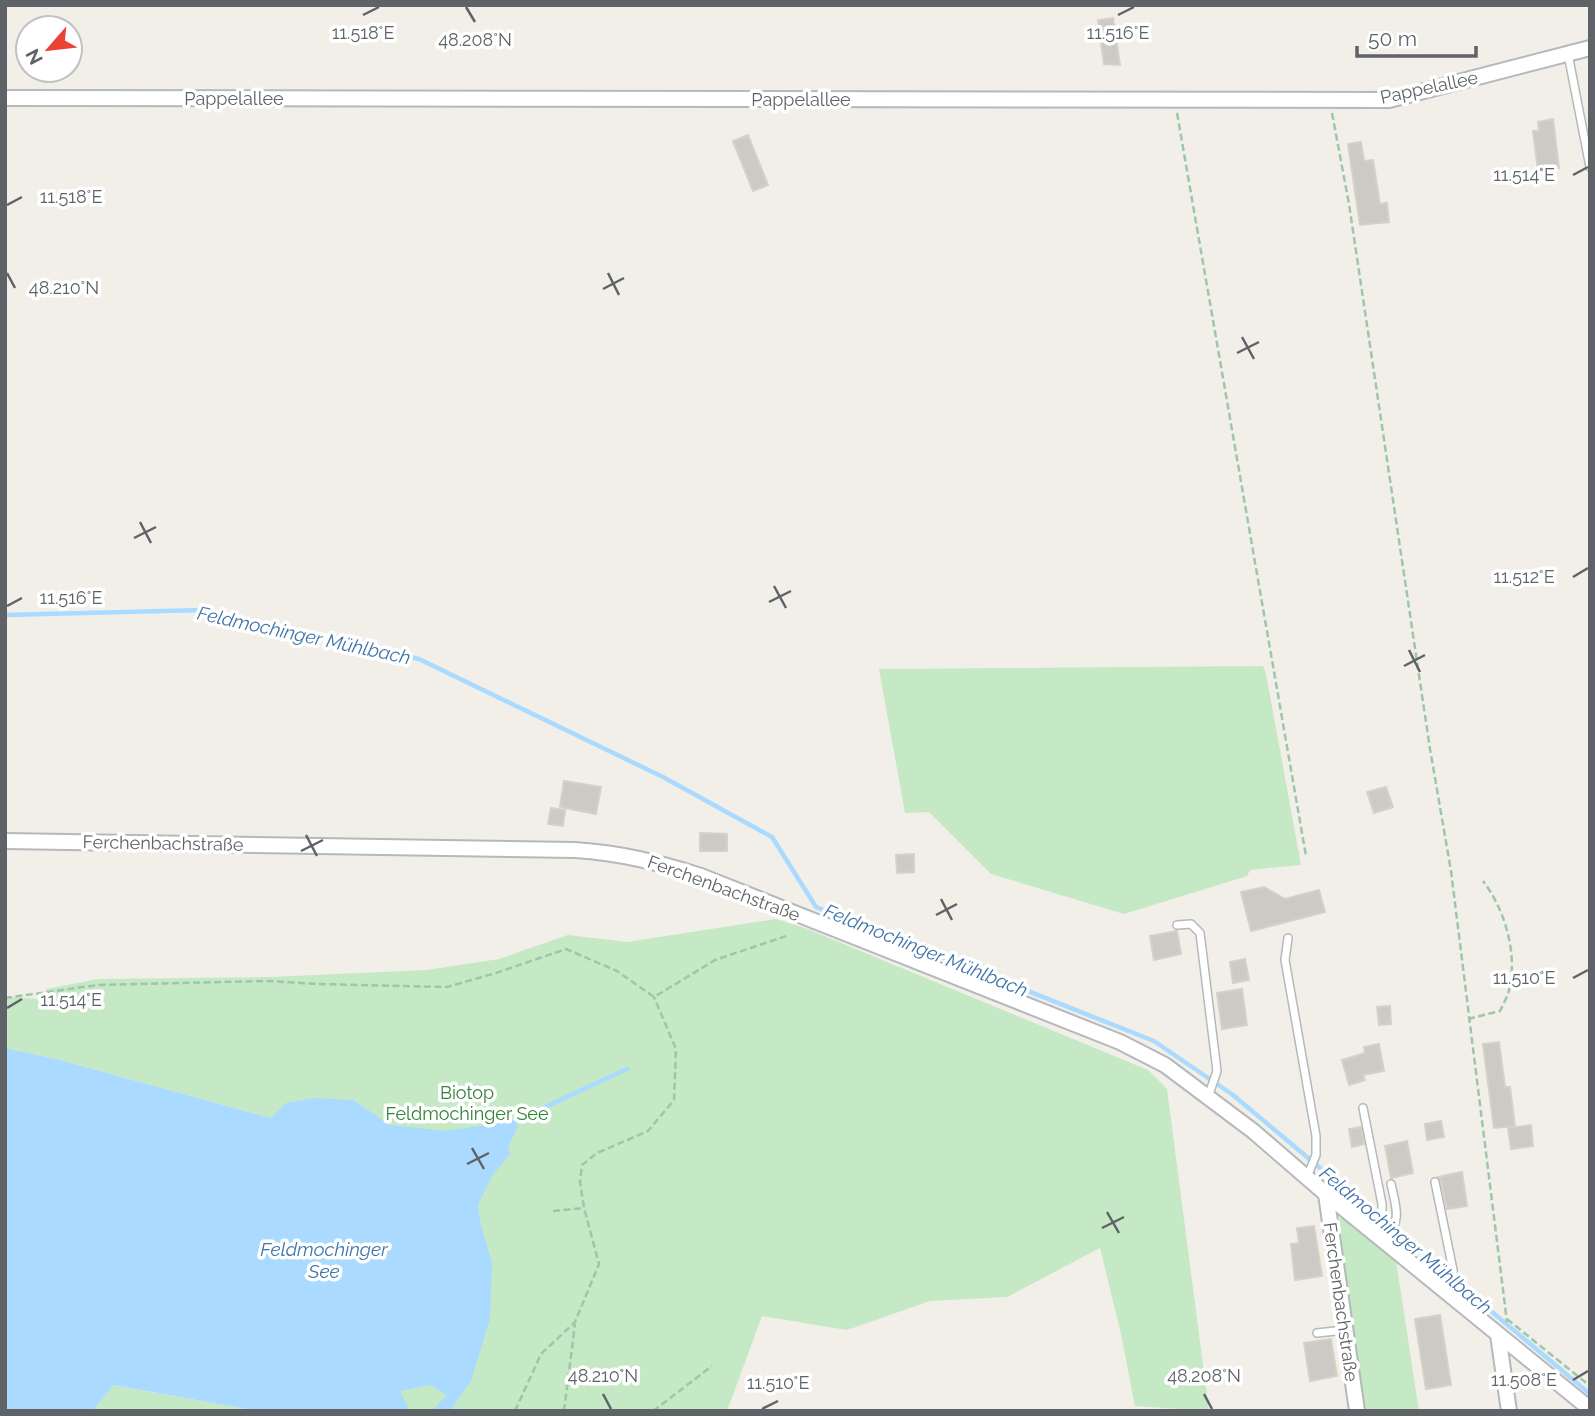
<svg xmlns="http://www.w3.org/2000/svg" width="1595" height="1416" font-family="Raleway,sans-serif">
	<style>
		.green { fill: #c5e8c5 }
		.water { fill: #aadaff }
		.lines { fill: none; stroke-linecap: round; stroke-linejoin: round }
		.stream { stroke: #aadaff; stroke-width: 4.5 }
		.building { fill: #cccac5; stroke: #d6d1c6; stroke-width: 2 }
		.service-casing { stroke: #b5b8bc; stroke-width: 10 }
		.minor-casing { stroke: #b5b8bc; stroke-width: 18 }
		.path { stroke: #9cc7a9; stroke-width: 2.5; stroke-dasharray: 7 3.5; stroke-linecap: butt }
		.service { stroke: #fff; stroke-width: 7 }
		.minor { stroke: #fff; stroke-width: 14 }
		.ticks { fill: none; stroke: #5f6368; stroke-width: 2.5 }
		.labels { text-anchor: middle; dominant-baseline: central; stroke-width: 7; stroke-linejoin: round; paint-order: stroke }
		.street-label { font-size: 18px; fill: #5f6368; stroke: #fff }
		.park-label { font-size: 18px; fill: #348238; stroke: #fff }
		.water-label { font-size: 19px; font-style: italic; fill: #4174aa; stroke: #fff }
		.ticks-label { font-size: 18px; text-anchor: middle; fill: #5f6368; stroke: #fff; stroke-width: 7; stroke-linejoin: round; paint-order: stroke }
	</style>
	<rect width="100%" height="100%" fill="#f1efe8"/>
	<g class="green">
		<polygon points="1263,666 1266,674 1301,865 1250,870 1247,876 1124,914 991,874 929,812 905,813 879,669"/>
		<polygon points="776,919 805,928 1148,1070 1167,1089 1209,1411 1135,1406 1121,1334 1100,1248 1007,1297 930,1301 847,1330 762,1316 727,1411 336,1411 271,1118 56,1059 5,1048 5,996 47,1000 46,989 98,979 271,977 427,970 499,959 568,935 627,942"/>
		<polygon points="1343,1217 1396,1261 1419,1411 1360,1411 1335,1222"/>
		<polygon points="112,1385 258,1411 93,1411"/>
	</g>
	<polygon class="water" points="5,1048 56,1059 271,1118 286,1103 315,1098 353,1100 390,1125 445,1131 515,1121 518,1127 508,1147 510,1154 492,1176 478,1205 480,1221 492,1264 490,1319 471,1381 450,1411 432,1411 447,1395 430,1385 400,1391 410,1411 258,1411 113,1385 93,1411 5,1411"/>
	<g class="lines">
		<g class="stream">
			<polyline points="5,615 204,610 419,659 663,777 772,837 816,907 1154,1041 1233,1095 1590,1394"/>
			<polyline points="515,1121 627,1069"/>
		</g>
	</g>
	<g class="building">
		<polygon points="1113,18 1120,65 1104,64 1098,20"/>
		<polygon points="1553,119 1559,168 1538,170 1533,131 1539,131 1538,122"/>
		<polygon points="748,135 768,185 753,191 733,141"/>
		<polygon points="1361,142 1364,161 1373,160 1380,204 1387,203 1389,222 1360,225 1348,144"/>
		<polygon points="564,781 601,787 596,814 560,807"/>
		<polygon points="1386,787 1393,807 1374,813 1367,792"/>
		<polygon points="551,808 565,810 563,826 548,824"/>
		<polygon points="700,833 727,834 727,851 700,851"/>
		<polygon points="914,854 914,872 897,873 896,855"/>
		<polygon points="1264,887 1285,899 1319,890 1325,912 1251,931 1241,892"/>
		<polygon points="1177,931 1181,954 1154,960 1150,936"/>
		<polygon points="1245,959 1249,980 1233,983 1230,962"/>
		<polygon points="1242,989 1247,1025 1222,1029 1217,993"/>
		<polygon points="1390,1006 1391,1024 1379,1025 1377,1007"/>
		<polygon points="1499,1042 1505,1087 1510,1087 1515,1126 1494,1128 1483,1044"/>
		<polygon points="1379,1044 1384,1071 1363,1075 1365,1080 1349,1085 1342,1060 1365,1053 1364,1047"/>
		<polygon points="1441,1121 1444,1137 1427,1140 1425,1124"/>
		<polygon points="1531,1125 1533,1146 1511,1149 1508,1128"/>
		<polygon points="1361,1127 1364,1144 1352,1147 1349,1129"/>
		<polygon points="1407,1141 1413,1173 1391,1178 1385,1146"/>
		<polygon points="1462,1172 1467,1206 1447,1209 1441,1181 1438,1177"/>
		<polygon points="1314,1226 1322,1276 1295,1280 1291,1244 1299,1243 1297,1228"/>
		<polygon points="1440,1315 1451,1385 1426,1389 1415,1319"/>
		<polygon points="1331,1339 1337,1376 1310,1381 1304,1343"/>
	</g>
	<g class="lines">
		<defs>
			<g id="service">
				<polyline points="1568,54 1590,167"/>
				<polyline points="1177,925 1191,924 1200,933 1217,1071 1208,1097"/>
				<polyline points="1288,938 1285,960 1316,1136 1316,1155 1307,1177"/>
				<polyline points="1363,1108 1382,1204 1382,1213 1371,1230"/>
				<polyline points="1435,1182 1453,1270 1455,1299"/>
				<path d="M1386,1242C1401,1219 1397,1210 1391,1184"/>
				<polyline points="1317,1333 1345,1330"/>
			</g>
			<g id="minor">
				<polyline points="5,98 1389,100 1590,48"/>
				<path d="M5,841L575,850C620,853 657,862 701,876L1120,1042L1165,1065L1253,1131L1326,1194L1590,1409"/>
				<polyline points="1326,1194 1357,1411"/>
				<polyline points="1498,1335 1509,1411"/>
			</g>
		</defs>
		<use href="#service" class="service-casing"/>
		<use href="#minor" class="minor-casing"/>
		<g class="path">
			<polyline points="1177,113 1306,856"/>
			<polyline points="1332,113 1349,204 1430,749 1451,871 1507,1322"/>
			<polyline points="5,998 98,985 268,981 318,984 447,987 496,973 566,949 617,971 654,997 715,960 786,936"/>
			<path d="M1468,1019L1500,1011C1504,1003 1509,994 1510,985C1517,951 1504,908 1483,881"/>
			<polyline points="553,1211 584,1208"/>
			<polyline points="1507,1319 1590,1386"/>
			<polyline points="515,1411 541,1354 575,1322 599,1264 584,1208 580,1182 582,1165 597,1153 648,1131 674,1100 676,1049 654,997"/>
			<polyline points="564,1411 575,1324"/>
			<polyline points="653,1411 712,1366"/>
		</g>
		<use href="#service" class="service"/>
		<use href="#minor" class="minor"/>
	</g>
	<path class="ticks" d="M466,7L475,22M363,15L379,7M1118,15L1134,7M1573,175L1588,167M7,205L22,197M7,273L15,288M608,273L619,295M603,289L624,278M1242,337L1254,359M1237,353L1259,342M140,522L151,543M134,538L156,527M1573,577L1588,568M774,586L786,608M769,602L791,591M7,606L22,598M1409,650L1420,672M1404,666L1425,655M306,835L317,856M301,851L323,840M941,899L952,920M936,915L957,904M1573,978L1588,970M7,1008L22,999M472,1148L484,1169M467,1164L489,1153M1107,1212L1119,1233M1102,1228L1124,1217M1573,1380L1588,1371M603,1394L611,1409M1204,1394L1212,1409M762,1409L778,1401"/>
	<g class="labels">
		<g class="street-label">
			<text transform="translate(1429 87) rotate(-12)">Pappelallee</text>
			<text x="234" y="98">Pappelallee</text>
			<text x="801" y="99">Pappelallee</text>
			<text transform="translate(163 843) rotate(1)">Ferchenbachstraße</text>
			<text transform="translate(724 888) rotate(20)">Ferchenbachstraße</text>
			<text transform="translate(1341 1302) rotate(82)">Ferchenbachstraße</text>
		</g>
		<g class="park-label">
			<text x="467" y="1092">Biotop<tspan x="467" dy="21">Feldmochinger See</tspan></text>
		</g>
		<g class="water-label">
			<text transform="translate(304 635) rotate(12)">Feldmochinger Mühlbach</text>
			<text transform="translate(926 950) rotate(22)">Feldmochinger Mühlbach</text>
			<text transform="translate(1406 1240) rotate(40)">Feldmochinger Mühlbach</text>
			<text x="324" y="1249">Feldmochinger<tspan x="324" dy="22">See</tspan></text>
		</g>
	</g>
	<g class="ticks-label">
		<text x="1118" y="39">11.516°E</text>
		<text x="363" y="39">11.518°E</text>
		<text x="475" y="46">48.208°N</text>
		<text x="1524" y="181">11.514°E</text>
		<text x="71" y="203">11.518°E</text>
		<text x="64" y="294">48.210°N</text>
		<text x="1524" y="583">11.512°E</text>
		<text x="71" y="604">11.516°E</text>
		<text x="1524" y="984">11.510°E</text>
		<text x="71" y="1006">11.514°E</text>
		<text x="603" y="1382">48.210°N</text>
		<text x="1204" y="1382">48.208°N</text>
		<text x="1524" y="1386">11.508°E</text>
		<text x="778" y="1389">11.510°E</text>
	</g>
	<rect width="1595" height="1416" fill="none" stroke="#5f6368" stroke-width="14"/>
	<g transform="translate(49 49) rotate(242)"><circle r="33" fill="#ffffff" stroke="#bfc1c3" stroke-width="2"/>
	<path d="M0-5L12 26L0 18L-12 26Z" fill="#ea4335"/>
	<text y="-10" font-size="19" font-weight="bold" text-anchor="middle" fill="#5f6368">N</text>
	</g>
	<path d="M1357 46v10h119v-10" fill="none" stroke="#5f6368" stroke-width="3.5"/>
	<text x="1368" y="46" font-size="21" fill="#5f6368" stroke="#ffffff" stroke-width="5" paint-order="stroke">50 m</text>
</svg>
